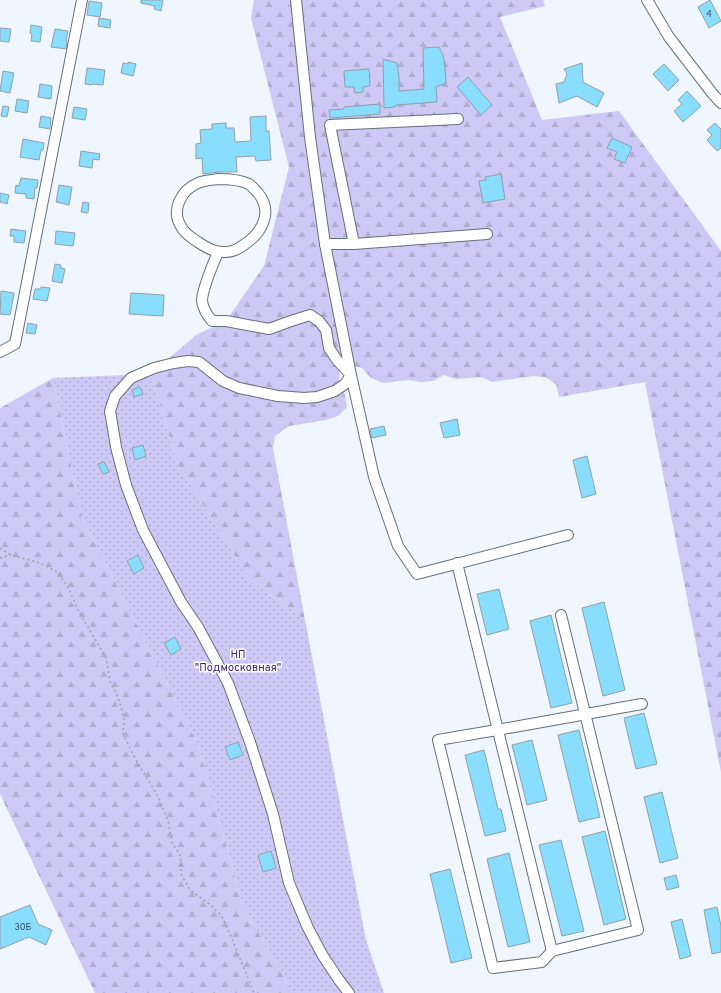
<svg xmlns="http://www.w3.org/2000/svg" width="721" height="993" font-family="Overpass,sans-serif">
	<style>
		.grass { fill: url(#grass-dots) }
		.forest { fill: url(#forest-firs) }
		.building { fill: #89ddff; stroke: #91a0a7 }
		.lines { fill: none; stroke-linecap: round; stroke-linejoin: round }
		.minor-casing { stroke: #66707a; stroke-width: 12 }
		.path { stroke: #9ca2a8; stroke-width: 1.5; stroke-dasharray: 2 3; stroke-linecap: butt }
		.minor { stroke: #fff; stroke-width: 10 }
		.labels { text-anchor: middle; dominant-baseline: central; stroke-width: 3; stroke-linejoin: round; paint-order: stroke }
		.number-label { font-size: 9px; fill: #39515c }
		.park-label { font-size: 11px; fill: #341f6b; stroke: #fff }
	</style>
	<defs>
		<pattern id="grass-dots" width="8" height="8" patternUnits="userSpaceOnUse"><rect width="8" height="8" fill="#cdc8f5"/><path d="M2 2h.1M6 6h.1" fill="none" stroke="#b0acd2" stroke-width="1.8" stroke-linecap="round"/></pattern>
		<pattern id="forest-firs" width="22" height="20" patternUnits="userSpaceOnUse"><rect width="22" height="20" fill="#cdc8f5"/><path d="M5 1l3.5 6h-7zM16 11l3.5 6h-7z" fill="#b0acd2"/></pattern>
	</defs>
	<rect width="100%" height="100%" fill="#eff6fd"/>
	<polygon class="grass" points="151,374 176,460 248,578 305,620 366,940 384,993 293,993 243,905 198,744 82,517 53,378"/>
	<g class="forest">
		<polygon points="254,0 543,0 545,6 500,17 542,120 619,111 721,251 721,772 645,382 559,397 556,384 545,377 533,376 492,382 481,377 456,379 444,375 433,381 421,382 408,380 383,383 371,378 362,368 351,365 340,370 339,384 345,395 347,407 338,416 326,420 289,426 275,436 273,448 305,620 248,578 176,460 151,374 196,335 226,321 264,266 289,167 251,18"/>
		<polygon points="53,378 82,517 198,744 243,905 293,993 95,993 0,794 0,408"/>
	</g>
	<g class="building">
		<polygon points="141,0 163,0 161,11 154,9 155,6 141,3"/>
		<polygon points="710,0 721,21 709,28 698,7"/>
		<polygon points="89,1 102,3 100,17 87,15"/>
		<polygon points="99,18 111,20 110,28 98,26"/>
		<polygon points="31,25 42,27 40,42 31,41 32,34 30,33"/>
		<polygon points="0,28 11,29 9,42 0,41"/>
		<polygon points="55,29 68,31 66,41 67,41 66,49 51,47"/>
		<polygon points="439,47 443,55 445,67 446,83 436,87 437,102 396,105 395,107 384,108 383,59 397,63 399,77 399,91 424,89 423,48"/>
		<polygon points="128,62 136,64 133,76 121,73 123,63 128,64"/>
		<polygon points="582,63 583,82 604,93 597,107 577,96 559,103 556,84 564,82 567,74 564,69"/>
		<polygon points="664,64 679,80 668,91 653,74"/>
		<polygon points="87,68 105,70 103,85 92,84 92,85 85,84"/>
		<polygon points="369,69 370,86 363,87 363,92 355,93 354,87 345,87 344,71"/>
		<polygon points="3,71 14,73 10,93 0,91"/>
		<polygon points="468,77 492,105 481,115 457,87"/>
		<polygon points="40,84 52,86 51,99 38,97"/>
		<polygon points="687,91 701,106 683,122 674,111 682,104 678,100"/>
		<polygon points="17,99 29,101 27,113 15,111"/>
		<polygon points="380,104 380,114 330,118 329,110 344,109 344,107"/>
		<polygon points="3,106 9,107 7,117 1,116"/>
		<polygon points="74,107 87,109 85,120 72,118"/>
		<polygon points="41,116 51,118 50,129 39,127"/>
		<polygon points="266,116 266,131 269,131 271,160 256,161 255,156 236,157 237,172 219,172 203,174 202,158 196,159 196,144 201,143 200,130 212,129 212,124 226,123 226,128 234,128 235,142 251,141 250,117"/>
		<polygon points="715,123 721,129 721,148 717,151 707,140 712,135 707,130"/>
		<polygon points="612,138 632,147 625,163 614,159 617,152 607,148"/>
		<polygon points="23,139 44,143 43,150 41,150 39,160 20,157"/>
		<polygon points="81,151 100,154 99,160 93,159 92,168 79,166"/>
		<polygon points="501,174 505,199 483,203 479,181 486,180 485,177"/>
		<polygon points="21,178 38,180 37,188 35,188 34,199 26,198 26,194 15,193 16,185 19,186"/>
		<polygon points="59,185 72,187 69,205 56,202"/>
		<polygon points="0,193 9,195 7,204 0,202"/>
		<polygon points="83,202 89,203 88,213 81,212"/>
		<polygon points="11,229 26,231 24,243 14,242 14,236 10,236"/>
		<polygon points="56,231 75,233 73,246 55,244"/>
		<polygon points="55,264 61,265 61,268 65,269 62,283 52,281"/>
		<polygon points="41,287 50,288 47,301 33,299 35,289 40,289"/>
		<polygon points="1,291 14,293 10,315 0,314"/>
		<polygon points="131,293 164,295 163,316 129,314"/>
		<polygon points="28,323 37,325 35,334 26,333"/>
		<polygon points="140,387 143,394 134,397 132,390"/>
		<polygon points="457,419 460,435 444,438 440,423"/>
		<polygon points="384,426 386,435 372,438 370,429"/>
		<polygon points="143,445 146,456 135,460 132,448"/>
		<polygon points="587,456 596,494 582,498 573,460"/>
		<polygon points="104,462 109,472 103,474 98,464"/>
		<polygon points="138,555 144,568 134,574 127,561"/>
		<polygon points="499,589 509,629 487,635 477,594"/>
		<polygon points="604,602 625,690 603,696 582,608"/>
		<polygon points="551,615 572,703 551,708 530,621"/>
		<polygon points="175,637 181,649 171,655 164,643"/>
		<polygon points="644,713 657,764 636,769 624,718"/>
		<polygon points="579,730 600,817 579,822 558,735"/>
		<polygon points="532,740 547,800 527,805 512,745"/>
		<polygon points="238,742 243,755 230,760 225,747"/>
		<polygon points="484,750 498,809 501,809 506,831 485,836 465,755"/>
		<polygon points="662,792 678,858 660,863 644,797"/>
		<polygon points="605,831 626,919 604,925 582,837"/>
		<polygon points="561,840 584,931 562,936 539,845"/>
		<polygon points="271,851 276,868 263,872 258,855"/>
		<polygon points="509,853 530,942 508,947 487,859"/>
		<polygon points="450,869 472,958 451,963 430,874"/>
		<polygon points="676,875 679,887 667,890 664,878"/>
		<polygon points="30,905 38,924 52,930 46,945 29,937 0,949 0,917"/>
		<polygon points="717,907 721,926 721,952 712,954 704,910"/>
		<polygon points="682,919 691,956 680,959 671,922"/>
	</g>
	<g class="lines">
		<defs>
			<g id="minor">
				<polyline points="296,0 310,137 325,244 351,375 374,477 398,546 417,574 568,535"/>
				<polyline points="647,0 669,37 712,93 721,103"/>
				<path d="M219,179C229,179 240,180 249,184C252,186 255,190 258,193C273,211 263,232 245,244C240,248 233,252 226,252C216,253 205,247 198,242C192,238 185,234 182,228C170,211 181,190 198,183C205,180 212,180 219,179Z"/>
				<polyline points="325,244 354,244 487,234"/>
				<polyline points="354,244 330,125 458,119"/>
				<path d="M218,252C213,264 202,289 202,301C203,309 207,315 212,321H226L269,329L291,321L310,315L319,321L326,330L329,348L337,360L351,375L345,384L335,391L317,397L304,398L278,396L239,388L223,381L199,362L188,361L174,363L154,368L131,378L115,396L110,411L116,447L126,485L143,530L181,602L198,627L228,683L250,742L273,814L289,883L308,928L323,956L339,980L349,993"/>
				<polyline points="0,352 15,344 82,0"/>
				<polyline points="457,563 552,951 638,930 561,615"/>
				<path d="M552,951L542,962L493,968L438,740C506,729 574,716 642,704"/>
			</g>
		</defs>
		<use href="#minor" class="minor-casing"/>
		<g class="path">
			<polyline points="0,548 11,555 40,563 57,572 67,585 79,612 106,658 110,682 117,695 124,717 123,734 136,760 159,798 168,821 172,842 181,857 181,874 190,890 208,903 221,915 230,934 254,993"/>
			<polyline points="0,558 11,555"/>
		</g>
		<use href="#minor" class="minor"/>
	</g>
	<g class="labels">
		<g class="number-label">
			<text x="709" y="14">4</text>
			<text x="23" y="927">30Б</text>
		</g>
		<g class="park-label">
			<text x="238" y="655">НП<tspan x="238" dy="13">"Подмосковная"</tspan></text>
		</g>
	</g>
</svg>
